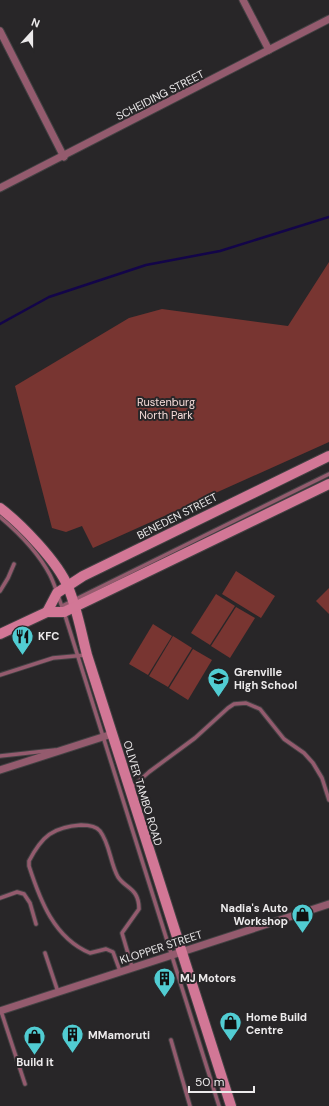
<svg xmlns="http://www.w3.org/2000/svg" width="329" height="1106" font-family="'DM Sans',sans-serif">
	<style>
		.green { fill: #783531 }
		.lines { fill: none; stroke-linecap: round; stroke-linejoin: round }
		.stream { stroke: #130549; stroke-width: 2.5 }
		.service-casing { stroke: #434143; stroke-width: 5.5 }
		.minor-casing { stroke: #434143; stroke-width: 9 }
		.secondary-casing { stroke: #434143; stroke-width: 12 }
		.service { stroke: #945b6e; stroke-width: 3.5 }
		.minor { stroke: #945b6e; stroke-width: 7 }
		.secondary { stroke: #d27796; stroke-width: 10 }
		.labels { text-anchor: middle; dominant-baseline: central; stroke-width: 4; stroke-linejoin: round; paint-order: stroke }
		.street-label { font-size: 11px; fill: #eceaeb; stroke: #282628 }
		.park-label { font-size: 11px; fill: #f5dcd9; stroke: #282628 }
		.poi-label { font-size: 11px; font-weight: bold; fill: #eceaeb; stroke: #282628; text-anchor: start }
	</style>
	<rect width="100%" height="100%" fill="#282628"/>
	<g class="green">
		<polygon points="329,262 329,442 93,548 82,526 66,532 52,528 15,386 129,318 162,309 288,326"/>
		<polygon points="236,571 275,596 261,618 222,594"/>
		<polygon points="329,588 329,614 316,601"/>
		<polygon points="216,594 235,606 210,645 191,633"/>
		<polygon points="236,607 255,618 230,658 211,646"/>
		<polygon points="153,624 172,636 148,675 129,664"/>
		<polygon points="173,636 192,648 168,687 149,676"/>
		<polygon points="193,649 212,660 188,700 169,688"/>
	</g>
	<g class="lines">
		<polyline class="stream" points="0,324 49,297 146,265 220,251 329,217"/>
		<defs>
			<g id="service">
				<path d="M0,517C19,533 38,552 50,575C56,587 59,600 64,612L219,1106"/>
				<polyline points="0,591 8,578 14,564"/>
				<polyline points="62,606 329,474"/>
				<polyline points="0,675 53,658 86,655"/>
				<polyline points="0,756 55,750"/>
				<polyline points="131,788 149,772 195,738 228,708 234,704 246,703 260,709 284,739 304,753 313,763 322,778 329,800"/>
				<polyline points="0,898 17,892 24,894 30,903 36,924"/>
				<polyline points="45,953 58,992"/>
				<path d="M120,971L113,952L106,949L90,953C54,938 40,900 29,866V861C42,836 53,827 81,825C88,825 96,826 100,831C110,844 110,863 118,877C126,889 139,888 139,909L122,933L132,967"/>
				<polyline points="1,1011 25,1084"/>
				<polyline points="171,1040 190,1106"/>
			</g>
			<g id="minor">
				<polyline points="243,0 269,50"/>
				<polyline points="0,31 64,157"/>
				<polyline points="0,188 329,19"/>
				<polyline points="0,770 112,734"/>
				<polyline points="0,1011 329,904"/>
			</g>
			<g id="secondary">
				<path d="M0,508C21,524 58,562 68,587C77,608 81,632 87,655L231,1106"/>
				<polyline points="47,612 57,593 83,576 329,456"/>
				<polyline points="0,634 47,612 64,612 329,484"/>
			</g>
		</defs>
		<use href="#service" class="service-casing"/>
		<use href="#minor" class="minor-casing"/>
		<use href="#secondary" class="secondary-casing"/>
		<use href="#service" class="service"/>
		<use href="#minor" class="minor"/>
		<use href="#secondary" class="secondary"/>
	</g>
	<defs>
		<symbol id="restaurant-pin" viewBox="-11 -11 22 30"><path d="M0 17L-7.5 6A9.5 9.5 0 1 1 7.5 6Z" fill="#51ccd2" stroke="#282628"/><path d="M-5-6h1v4h1v-4h1v4h1v-4h1v5L-1.5 .5V6h-2V.5L-5-1ZM5-6V6H3V1.5H1.5Q1.5-4 5-6Z" fill="#111"/></symbol>
		<symbol id="school-pin" viewBox="-11 -11 22 30"><path d="M0 17L-7.5 6A9.5 9.5 0 1 1 7.5 6Z" fill="#51ccd2" stroke="#282628"/><path d="M0-5L7-2L0 1L-7-2ZM-4 1L0 2.5L4 1V4Q0 6-4 4Z" fill="#111"/></symbol>
		<symbol id="shop-pin" viewBox="-11 -11 22 30"><path d="M0 17L-7.5 6A9.5 9.5 0 1 1 7.5 6Z" fill="#51ccd2" stroke="#282628"/><path d="M-5-2.5h2.3a2.7 3.5 0 0 1 5.4 0H5L5.5 6h-11ZM-1.5-2.5h3a1.5 2.3 0 0 0-3 0Z" fill="#111"/></symbol>
		<symbol id="building-pin" viewBox="-11 -11 22 30"><path d="M0 17L-7.5 6A9.5 9.5 0 1 1 7.5 6Z" fill="#51ccd2" stroke="#282628"/><path d="M-4-6H4V6H1V3H-1V6H-4ZM-2.5-4.3h1.7v1.8h-1.7ZM.8-4.3h1.7v1.8H.8ZM-2.5-1h1.7V.8h-1.7ZM.8-1h1.7V.8H.8Z" fill="#111"/></symbol>
	</defs>
	<g fill-rule="evenodd">
		<use href="#restaurant-pin" x="10" y="624" width="25" height="34"/>
		<use href="#school-pin" x="206" y="666" width="25" height="34"/>
		<use href="#shop-pin" x="290" y="902" width="25" height="34"/>
		<use href="#building-pin" x="152" y="966" width="25" height="34"/>
		<use href="#shop-pin" x="218" y="1010" width="25" height="34"/>
		<use href="#building-pin" x="60" y="1022" width="25" height="34"/>
		<use href="#shop-pin" x="22" y="1024" width="25" height="34"/>
	</g>
	<g class="labels">
		<g class="street-label">
			<text transform="translate(160 95) rotate(-27)">SCHEIDING STREET</text>
			<text transform="translate(177 516) rotate(-27)">BENEDEN STREET</text>
			<text transform="translate(143 793) rotate(73)">OLIVER TAMBO ROAD</text>
			<text transform="translate(161 947) rotate(-18)">KLOPPER STREET</text>
		</g>
		<g class="park-label">
			<text x="166" y="402">Rustenburg<tspan x="166" dy="13">North Park</tspan></text>
		</g>
		<g class="poi-label">
			<text x="38" y="636">KFC</text>
			<text x="234" y="672">Grenville<tspan x="234" dy="13">High School</tspan></text>
			<text x="288" y="908" text-anchor="end">Nadia's Auto<tspan x="288" dy="13">Workshop</tspan></text>
			<text x="180" y="978">MJ Motors</text>
			<text x="246" y="1017">Home Build<tspan x="246" dy="13">Centre</tspan></text>
			<text x="88" y="1035">MMamoruti</text>
			<text x="35" y="1062" text-anchor="middle">Build it</text>
		</g>
	</g>
	<g transform="translate(32 32) rotate(21)" stroke="#282628" stroke-width="3" paint-order="stroke">
	<path d="M0-3L7 15L0 10L-7 15Z" fill="#eceaeb"/>
	<text y="-6" font-size="11" font-weight="bold" text-anchor="middle" fill="#eceaeb">N</text>
	</g>
	<path d="M189 1086v6h65v-6" fill="none" stroke="#eceaeb" stroke-width="2"/>
	<text x="195" y="1086" font-size="12" fill="#eceaeb" stroke="#282628" stroke-width="3" paint-order="stroke">50 m</text>
</svg>
